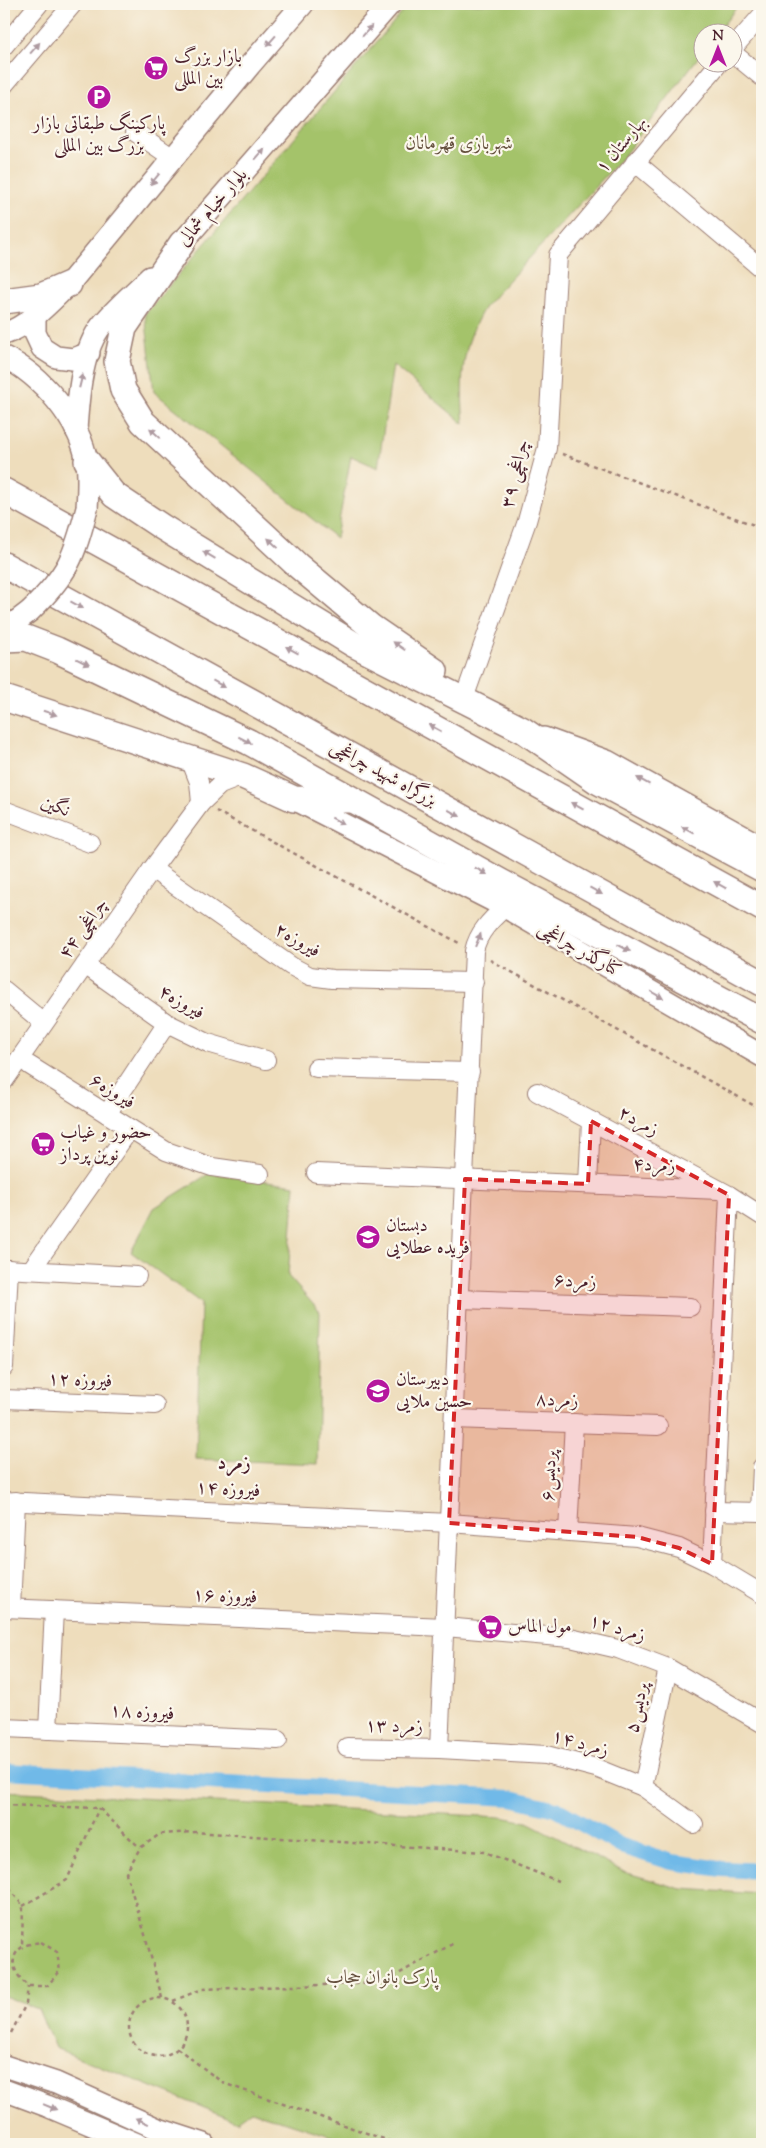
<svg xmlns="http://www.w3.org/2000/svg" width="766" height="2148" font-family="'Sorts Mill Goudy',Amiri,serif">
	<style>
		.green { fill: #a4c36b; stroke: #77714b }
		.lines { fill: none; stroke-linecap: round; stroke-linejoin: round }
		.canal { stroke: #70b9e8; stroke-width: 16 }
		.minor-casing { stroke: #9c7e74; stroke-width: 20 }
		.major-casing { stroke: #9c7e74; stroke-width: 24 }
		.highway-casing { stroke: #9c7e74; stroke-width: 28 }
		.path { stroke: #9c7e74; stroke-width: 2.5; stroke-dasharray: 4 4; stroke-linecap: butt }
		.minor { stroke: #fff; stroke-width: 18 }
		.major { stroke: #fff; stroke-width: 21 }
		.highway { stroke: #fff; stroke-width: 25 }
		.major-bridge-casing { stroke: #9c7e74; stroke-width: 24; stroke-linecap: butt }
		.major-bridge { stroke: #fff; stroke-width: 21 }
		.oneway { fill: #ae9aa0 }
		.marked { fill: #d62828; fill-opacity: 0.2; stroke: #d62828; stroke-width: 4; stroke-dasharray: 10 6; stroke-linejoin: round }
		.labels { text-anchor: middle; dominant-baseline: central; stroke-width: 4.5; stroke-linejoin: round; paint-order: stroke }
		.poi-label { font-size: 19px; fill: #4a1f2b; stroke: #fbf7ec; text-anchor: start }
		.park-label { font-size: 19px; fill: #65503e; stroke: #fbf7ec }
		.street-label { font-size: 19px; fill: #4a1f2b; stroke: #fbf7ec }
		.neighbourhood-label { font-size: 20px; font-weight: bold; fill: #4a1f2b; stroke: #fbf7ec }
	</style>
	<rect width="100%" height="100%" fill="#fbf7ec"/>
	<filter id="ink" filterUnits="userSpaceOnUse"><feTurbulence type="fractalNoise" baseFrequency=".02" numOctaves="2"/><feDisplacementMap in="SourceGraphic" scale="10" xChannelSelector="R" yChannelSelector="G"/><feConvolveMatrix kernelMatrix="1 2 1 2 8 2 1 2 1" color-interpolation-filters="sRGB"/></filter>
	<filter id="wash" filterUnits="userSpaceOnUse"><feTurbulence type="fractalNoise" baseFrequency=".0096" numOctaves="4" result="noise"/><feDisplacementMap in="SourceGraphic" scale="20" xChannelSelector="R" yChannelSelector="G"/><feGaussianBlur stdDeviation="1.12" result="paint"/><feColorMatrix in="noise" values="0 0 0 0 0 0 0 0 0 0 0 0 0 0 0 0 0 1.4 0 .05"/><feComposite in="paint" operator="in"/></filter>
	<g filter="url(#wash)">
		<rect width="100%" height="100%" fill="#eeddbc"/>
		<g class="green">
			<path d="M409,4H739L718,32H704L703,51L623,157L486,305C461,345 460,378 464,424L393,365L378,468L351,456L336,538L154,392L145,314Z"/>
			<polygon points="210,1173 295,1185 288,1276 320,1312 317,1464 196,1459 201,1303 131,1252 154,1208"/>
			<polygon points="4,1791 501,1817 527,1822 624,1872 682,1889 762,1894 762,2144 356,2144 251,2111 237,2121 55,2048 38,2009 4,1996"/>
		</g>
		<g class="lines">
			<polyline class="canal" points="4,1771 511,1798 556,1809 621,1846 672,1862 722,1869 762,1871"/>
		</g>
	</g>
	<g filter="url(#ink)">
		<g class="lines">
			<defs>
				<g id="minor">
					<polyline points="4,46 39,4"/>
					<polyline points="734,47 762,15"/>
					<polyline points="734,54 762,77"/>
					<polyline points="4,85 73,4"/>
					<polyline points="135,132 173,158"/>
					<polyline points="635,162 762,269"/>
					<polyline points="466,693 527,521 547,448 558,255 720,62"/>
					<polyline points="190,759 199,782 201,803"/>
					<polyline points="4,810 90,843"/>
					<polyline points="152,869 291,966 310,976 332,979 474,982"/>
					<polyline points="85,965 167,1023 208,1043 266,1060"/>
					<polyline points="4,990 44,1023"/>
					<polyline points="29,1065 166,1151 212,1167 260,1174"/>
					<polyline points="316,1068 470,1072"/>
					<polyline points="4,1081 152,869 201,803 220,785 243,776"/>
					<polyline points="537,1092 729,1195 762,1216"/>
					<polyline points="107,1114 167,1023"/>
					<polyline points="316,1173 719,1190"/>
					<polyline points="588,1184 591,1121"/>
					<polyline points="4,1269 137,1276"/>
					<polyline points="31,1270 130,1129"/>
					<polyline points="460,1299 690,1307"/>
					<polyline points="4,1367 9,1269"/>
					<polyline points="4,1399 155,1405"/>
					<polyline points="454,1419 658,1426"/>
					<polyline points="4,1501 449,1523 637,1537 679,1548 712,1564 762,1594"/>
					<polyline points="714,1511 762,1512"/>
					<polyline points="760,1512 762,1467"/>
					<polyline points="568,1531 574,1423"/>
					<polyline points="712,1564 729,1195"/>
					<polyline points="4,1608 445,1627 570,1638 618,1649 668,1668 762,1723"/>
					<polyline points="11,1608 16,1501"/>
					<polyline points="4,1728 278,1740"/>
					<polyline points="48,1730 54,1610"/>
					<polyline points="347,1747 439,1749 546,1755 596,1768 643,1787 694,1824"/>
					<path d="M439,1749L474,951C478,932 491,920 505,907"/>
					<polyline points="643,1787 668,1668"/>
				</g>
				<g id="major">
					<polyline points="171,255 390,4"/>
					<polyline points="35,316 35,333 42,348 56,357 73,359 89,353"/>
					<path d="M4,334C30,325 49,303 69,284L250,65L303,4"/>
					<path d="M4,357C41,375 80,420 87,462C89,477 88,493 87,508"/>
					<path d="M76,430C78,400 81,355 99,329C111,312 135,292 150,277"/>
					<polyline points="4,628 13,624 30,611"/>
					<polyline points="544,738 607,761 762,847"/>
					<polyline points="294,799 505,907 762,1056"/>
					<polyline points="4,2066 56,2083 158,2129 204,2144"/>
					<polyline points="4,2090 47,2106 137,2144"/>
				</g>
				<g id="highway">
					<polyline points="182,243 124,328 117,361 123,390 143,422 297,565 371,627 435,671"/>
					<polyline points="4,301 41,296 69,284"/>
					<polyline points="87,461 114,495 162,527 353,644 523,730 597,781 762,869"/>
					<polyline points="4,491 762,908"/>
					<polyline points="4,565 762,983"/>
					<polyline points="4,639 26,638 57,650 249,742 501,882 762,1021"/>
					<polyline points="4,698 243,776 294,799 349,800"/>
				</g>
			</defs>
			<use href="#minor" class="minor-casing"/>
			<use href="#major" class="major-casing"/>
			<use href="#highway" class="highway-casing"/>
			<g class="path">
				<polyline points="562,454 762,528"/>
				<polyline points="216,811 459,943"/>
				<polyline points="490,960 762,1110"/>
				<polyline points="4,1805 99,1808 140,1848"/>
				<polyline points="4,1882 23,1906 22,1946"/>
				<polyline points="23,1906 67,1880 99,1808"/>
				<path d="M41,1942L57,1952L60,1971L47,1986H28C17,1977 6,1960 21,1948C26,1944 35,1943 41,1942Z"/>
				<polyline points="4,1962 14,1962"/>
				<polyline points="162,1998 144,1931 126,1873 140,1848 160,1834 195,1832 484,1852 558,1881"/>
				<circle cx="158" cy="2027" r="29"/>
				<polyline points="173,2001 202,1989 382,1983 454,1943"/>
				<polyline points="11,2033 26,2004 28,1986"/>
				<polyline points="177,2048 223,2083 398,2144"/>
			</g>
			<use href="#minor" class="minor"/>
			<use href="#major" class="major"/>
			<use href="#highway" class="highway"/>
			<defs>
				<path id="major-bridge" d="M30,611C68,574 74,558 87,508"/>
			</defs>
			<use href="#major-bridge" class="major-bridge-casing"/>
			<use href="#major-bridge" class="major-bridge"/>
		</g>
		<defs><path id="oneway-solid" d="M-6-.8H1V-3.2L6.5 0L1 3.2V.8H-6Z" transform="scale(1.25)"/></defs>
		<g class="oneway">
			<use href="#oneway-solid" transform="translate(367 31) rotate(-49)"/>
			<use href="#oneway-solid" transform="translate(271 41) rotate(131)"/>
			<use href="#oneway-solid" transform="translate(35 48) rotate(-49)"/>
			<use href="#oneway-solid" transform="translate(260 154) rotate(-49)"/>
			<use href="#oneway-solid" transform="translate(155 179) rotate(129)"/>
			<use href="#oneway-solid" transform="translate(81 381) rotate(-76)"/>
			<use href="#oneway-solid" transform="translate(155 433) rotate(-137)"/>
			<use href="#oneway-solid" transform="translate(273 543) rotate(-137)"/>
			<use href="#oneway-solid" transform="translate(209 555) rotate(-149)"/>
			<use href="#oneway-solid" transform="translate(77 605) rotate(29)"/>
			<use href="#oneway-solid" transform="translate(399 646) rotate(-145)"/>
			<use href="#oneway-solid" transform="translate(292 650) rotate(-151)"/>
			<use href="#oneway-solid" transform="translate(83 662) rotate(26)"/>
			<use href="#oneway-solid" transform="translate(219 684) rotate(29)"/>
			<use href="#oneway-solid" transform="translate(50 713) rotate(18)"/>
			<use href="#oneway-solid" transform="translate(435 728) rotate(-151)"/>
			<use href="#oneway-solid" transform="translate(245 740) rotate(27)"/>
			<use href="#oneway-solid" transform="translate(643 781) rotate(-151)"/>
			<use href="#oneway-solid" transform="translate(577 806) rotate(-151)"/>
			<use href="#oneway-solid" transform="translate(454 813) rotate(29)"/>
			<use href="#oneway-solid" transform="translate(338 821) rotate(27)"/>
			<use href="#oneway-solid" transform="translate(688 830) rotate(-152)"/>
			<use href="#oneway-solid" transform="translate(481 871) rotate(29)"/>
			<use href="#oneway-solid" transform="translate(720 885) rotate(-151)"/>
			<use href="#oneway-solid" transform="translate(596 891) rotate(29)"/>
			<use href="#oneway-solid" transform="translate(478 940) rotate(-67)"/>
			<use href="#oneway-solid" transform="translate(624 948) rotate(28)"/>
			<use href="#oneway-solid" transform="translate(657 995) rotate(30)"/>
			<use href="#oneway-solid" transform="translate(50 2107) rotate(22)"/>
			<use href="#oneway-solid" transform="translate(142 2121) rotate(-156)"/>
		</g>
	</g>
	<path class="marked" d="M591,1121L729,1195L712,1564L679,1548L637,1537L449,1523L465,1179L588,1184Z"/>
	<defs>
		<symbol id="supermarket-disc" viewBox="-11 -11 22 22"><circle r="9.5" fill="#b5179e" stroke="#fbf7ec"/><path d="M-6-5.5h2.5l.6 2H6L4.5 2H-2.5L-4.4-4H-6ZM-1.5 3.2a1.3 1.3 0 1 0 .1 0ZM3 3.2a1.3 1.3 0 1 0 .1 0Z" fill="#fff"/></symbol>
		<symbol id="parking-disc" viewBox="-11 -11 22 22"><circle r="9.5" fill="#b5179e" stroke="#fbf7ec"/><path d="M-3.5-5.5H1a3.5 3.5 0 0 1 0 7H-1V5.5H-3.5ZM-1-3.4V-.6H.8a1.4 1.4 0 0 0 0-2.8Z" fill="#fff"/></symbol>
		<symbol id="school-disc" viewBox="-11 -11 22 22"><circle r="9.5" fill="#b5179e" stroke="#fbf7ec"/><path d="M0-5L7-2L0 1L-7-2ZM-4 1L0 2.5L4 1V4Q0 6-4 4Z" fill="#fff"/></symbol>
	</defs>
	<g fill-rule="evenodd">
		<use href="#supermarket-disc" x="142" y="54" width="28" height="28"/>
		<use href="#parking-disc" x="85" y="83" width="28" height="28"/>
		<use href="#supermarket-disc" x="29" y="1130" width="28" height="28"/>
		<use href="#school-disc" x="354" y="1223" width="28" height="28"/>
		<use href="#school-disc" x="364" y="1377" width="28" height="28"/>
		<use href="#supermarket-disc" x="476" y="1613" width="28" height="28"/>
	</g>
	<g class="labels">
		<g class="poi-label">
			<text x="174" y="57">بازار بزرگ<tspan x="174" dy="22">بین المللی</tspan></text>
			<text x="99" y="124" text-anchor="middle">پارکینگ طبقاتی بازار<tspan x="99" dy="22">بزرگ بین المللی</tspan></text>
			<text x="60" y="1133">حضور و غیاب<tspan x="60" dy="22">نوین پرداز</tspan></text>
			<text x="386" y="1226">دبستان<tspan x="386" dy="22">فریده عطلایی</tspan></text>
			<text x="396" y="1380">دبیرستان<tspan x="396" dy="22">حسین ملایی</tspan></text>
			<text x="508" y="1627">مول الماس</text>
		</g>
		<g class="park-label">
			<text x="459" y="144">شهربازی قهرمانان</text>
			<text x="382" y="1978">پارک بانوان حجاب</text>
		</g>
		<g class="street-label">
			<text transform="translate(622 145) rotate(-50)">بهارستان ۱</text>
			<text transform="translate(213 208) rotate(-49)">بلوار خیام شمالی</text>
			<text transform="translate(516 474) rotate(-77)">چراغچی ۳۹</text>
			<text transform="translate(383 774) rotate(29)">بزرگراه شهید چراغچی</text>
			<text transform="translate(55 807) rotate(21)">نگین</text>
			<text transform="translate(84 929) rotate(-55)">چراغچی ۴۴</text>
			<text transform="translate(297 941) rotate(30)">فیروزه۲</text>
			<text transform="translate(579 950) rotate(30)">کنارگذر چراغچی</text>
			<text transform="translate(181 1003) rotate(30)">فیروزه۴</text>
			<text transform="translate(112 1092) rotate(32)">فیروزه۶</text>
			<text transform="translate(638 1122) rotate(28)">زمرد۲</text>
			<text transform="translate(654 1166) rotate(2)">زمرد۴</text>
			<text transform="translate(575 1282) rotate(2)">زمرد۶</text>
			<text transform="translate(80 1381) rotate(2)">فیروزه ۱۲</text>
			<text transform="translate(557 1401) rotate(2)">زمرد۸</text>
			<text transform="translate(550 1476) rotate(-87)">پردیس۶</text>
			<text transform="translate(228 1490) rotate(3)">فیروزه ۱۴</text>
			<text transform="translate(225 1597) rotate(2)">فیروزه ۱۶</text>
			<text transform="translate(617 1629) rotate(16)">زمرد ۱۲</text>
			<text transform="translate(638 1708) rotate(-78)">پردیس۵</text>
			<text transform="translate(142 1713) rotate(3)">فیروزه ۱۸</text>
			<text transform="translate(394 1727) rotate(1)">زمرد ۱۳</text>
			<text transform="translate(580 1744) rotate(15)">زمرد ۱۴</text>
		</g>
		<g class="neighbourhood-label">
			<text x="234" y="1464">زمرد</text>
		</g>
	</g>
	<rect width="766" height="2148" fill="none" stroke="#fbf7ec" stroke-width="20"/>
	<g transform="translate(718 48)"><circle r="24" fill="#fbf7ec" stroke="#b4a19f"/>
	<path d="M0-4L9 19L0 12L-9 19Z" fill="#b5179e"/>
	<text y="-8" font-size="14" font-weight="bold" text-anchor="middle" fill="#4a1f2b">N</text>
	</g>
</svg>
